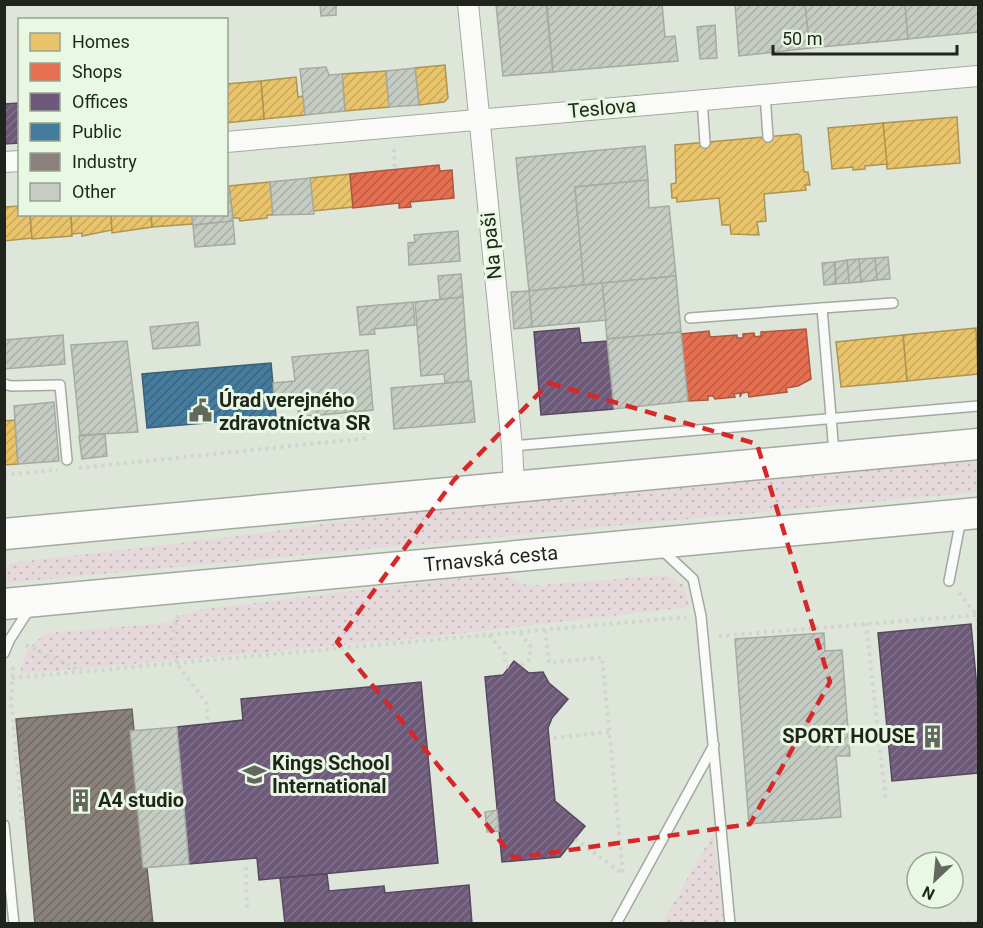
<svg xmlns="http://www.w3.org/2000/svg" width="983" height="928" font-family="Roboto,sans-serif">
	<style>
		.grass { fill: url(#grass-dots) }
		.homes { fill: url(#homes-hatch); stroke: #ac9453; stroke-width: 1.5 }
		.shops { fill: url(#shops-hatch); stroke: #ab5841; stroke-width: 1.5 }
		.offices { fill: url(#offices-hatch); stroke: #56495e; stroke-width: 1.5 }
		.public { fill: url(#public-hatch); stroke: #3a6176; stroke-width: 1.5 }
		.industry { fill: url(#industry-hatch); stroke: #6a655f; stroke-width: 1.5 }
		.building { fill: url(#building-hatch); stroke: #a5aba2; stroke-width: 1.5 }
		.lines { fill: none; stroke-linecap: round; stroke-linejoin: round }
		.lane-casing { stroke: #a3a9a0; stroke-width: 12 }
		.street-casing { stroke: #a3a9a0; stroke-width: 22 }
		.primary-casing { stroke: #a3a9a0; stroke-width: 33 }
		.path { stroke: #d2d4d1; stroke-width: 4; stroke-dasharray: 3 4.5; stroke-linecap: butt }
		.lane { stroke: #fafbf9; stroke-width: 9 }
		.street { stroke: #fafbf9; stroke-width: 20 }
		.primary { stroke: #fafbf9; stroke-width: 30 }
		.marked { fill: none; stroke: #d62828; stroke-width: 4.5; stroke-dasharray: 12 8; stroke-linejoin: round }
		.labels { text-anchor: middle; dominant-baseline: central; stroke-width: 6; stroke-linejoin: round; paint-order: stroke }
		.street-label { font-size: 20px; fill: #1f241c; stroke: #e9f8e3 }
		.poi-label { font-size: 20px; font-weight: bold; fill: #1f241c; stroke: #e9f8e3; text-anchor: start }
	</style>
	<defs>
		<pattern id="grass-dots" width="8" height="8" patternUnits="userSpaceOnUse" patternTransform="scale(1.5)"><rect width="8" height="8" fill="#e5d9dc"/><path d="M2 2h.1M6 6h.1" fill="none" stroke="#c4babc" stroke-width="1.8" stroke-linecap="round"/></pattern>
		<pattern id="homes-hatch" width="6" height="6" patternUnits="userSpaceOnUse" patternTransform="scale(1.5)"><rect width="6" height="6" fill="#e9c46a"/><path d="M-1 1l2-2M0 6l6-6M5 7l2-2" fill="none" stroke="#c7a85b"/></pattern>
		<pattern id="shops-hatch" width="6" height="6" patternUnits="userSpaceOnUse" patternTransform="scale(1.5)"><rect width="6" height="6" fill="#e76f51"/><path d="M-1 1l2-2M0 6l6-6M5 7l2-2" fill="none" stroke="#bb5b42"/></pattern>
		<pattern id="offices-hatch" width="6" height="6" patternUnits="userSpaceOnUse" patternTransform="scale(1.5)"><rect width="6" height="6" fill="#6d597a"/><path d="M-1 1l2-2M0 6l6-6M5 7l2-2" fill="none" stroke="#81728a"/></pattern>
		<pattern id="public-hatch" width="6" height="6" patternUnits="userSpaceOnUse" patternTransform="scale(1.5)"><rect width="6" height="6" fill="#457b9d"/><path d="M-1 1l2-2M0 6l6-6M5 7l2-2" fill="none" stroke="#39657f"/></pattern>
		<pattern id="industry-hatch" width="6" height="6" patternUnits="userSpaceOnUse" patternTransform="scale(1.5)"><rect width="6" height="6" fill="#8a817c"/><path d="M-1 1l2-2M0 6l6-6M5 7l2-2" fill="none" stroke="#706965"/></pattern>
		<pattern id="building-hatch" width="6" height="6" patternUnits="userSpaceOnUse" patternTransform="scale(1.5)"><rect width="6" height="6" fill="#c5ccc3"/><path d="M-1 1l2-2M0 6l6-6M5 7l2-2" fill="none" stroke="#a9afa7"/></pattern>
	</defs>
	<rect width="100%" height="100%" fill="#dee6da"/>
	<g class="grass">
		<polygon points="978,456 978,492 5,583 5,570 11,563 255,534 453,505"/>
		<path d="M502,573L528,586L666,575L683,585L690,607L419,638L20,674C24,653 31,644 48,633L165,623L197,610Z"/>
		<polygon points="713,834 724,923 662,923"/>
	</g>
	<g class="homes">
		<polygon points="445,65 448,98 444,102 419,105 415,68"/>
		<polygon points="386,71 389,107 345,111 342,74"/>
		<polygon points="296,77 298,97 303,96 305,115 264,119 261,81"/>
		<polygon points="261,81 264,119 226,123 226,84"/>
		<polygon points="957,117 960,163 887,169 883,123"/>
		<polygon points="883,123 887,164 865,166 865,169 853,170 853,167 832,169 828,128"/>
		<polygon points="798,134 801,136 804,172 808,172 810,185 805,185 806,190 764,194 766,221 757,222 759,235 731,234 730,225 722,225 719,198 677,202 677,198 672,198 671,184 676,183 675,145"/>
		<polygon points="350,174 353,207 313,211 310,178"/>
		<polygon points="270,182 273,215 267,215 267,218 240,221 239,218 233,218 229,186"/>
		<polygon points="20,206 20,214 30,214 32,238 4,241 4,207"/>
		<polygon points="30,214 71,214 72,236 32,239"/>
		<polygon points="71,214 111,214 112,230 82,236 82,233 72,234"/>
		<polygon points="111,214 151,214 152,227 112,233"/>
		<polygon points="151,214 192,214 193,224 152,227"/>
		<polygon points="976,328 978,374 907,381 903,335"/>
		<polygon points="903,335 907,381 841,387 836,342"/>
		<polygon points="15,420 18,464 4,465 4,421"/>
	</g>
	<g class="shops">
		<polygon points="439,165 440,171 452,170 454,198 410,202 411,207 399,208 399,203 353,208 350,174"/>
		<polygon points="806,329 811,379 798,386 786,388 787,392 749,397 748,392 742,393 740,397 740,393 734,394 735,397 715,399 713,396 708,396 708,400 688,401 681,334 709,331 710,337 737,335 737,338 743,338 743,334 754,333 755,337 761,336 761,332"/>
	</g>
	<g class="offices">
		<polygon points="19,103 20,143 4,144 4,104"/>
		<polygon points="579,328 581,343 608,341 614,409 541,415 534,332"/>
		<polygon points="971,624 978,699 978,773 892,781 878,633"/>
		<polygon points="514,661 529,673 543,672 549,683 568,699 552,718 548,728 555,801 585,826 560,857 502,862 485,677 503,675"/>
		<polygon points="421,682 438,863 259,880 257,858 189,864 177,727 243,720 241,699"/>
		<polygon points="327,874 329,891 384,886 385,893 469,885 472,924 285,924 280,878"/>
	</g>
	<polygon class="public" points="271,363 276,417 147,428 142,374"/>
	<polygon class="industry" points="132,709 134,731 130,731 143,868 147,868 153,924 35,924 16,719"/>
	<g class="building">
		<polygon points="320,4 336,4 336,15 321,16"/>
		<polygon points="496,4 546,4 553,72 503,76"/>
		<polygon points="547,4 662,4 665,37 675,36 678,61 553,72"/>
		<polygon points="735,4 805,4 810,48 739,56"/>
		<polygon points="805,4 905,4 908,39 810,48"/>
		<polygon points="905,4 978,4 978,32 908,39"/>
		<polygon points="715,25 717,58 700,59 697,27"/>
		<polygon points="326,67 329,75 342,74 345,111 305,115 300,69"/>
		<polygon points="415,68 419,105 389,107 386,71"/>
		<polygon points="645,146 648,180 575,187 584,285 529,291 516,158"/>
		<polygon points="310,178 314,214 273,215 270,182"/>
		<polygon points="648,180 649,208 669,206 676,276 584,285 575,187"/>
		<polygon points="226,186 229,186 233,221 193,225 192,214 226,214"/>
		<polygon points="233,221 235,244 195,247 193,225"/>
		<polygon points="458,231 460,261 409,265 408,243 415,242 414,235"/>
		<polygon points="888,257 890,279 877,280 875,258"/>
		<polygon points="875,258 877,280 861,282 859,259"/>
		<polygon points="859,259 861,282 849,283 847,260"/>
		<polygon points="847,260 849,283 836,284 835,262"/>
		<polygon points="834,262 836,284 824,285 822,263"/>
		<polygon points="461,274 463,297 440,299 438,276"/>
		<polygon points="676,276 681,332 607,339 602,283"/>
		<polygon points="602,283 606,320 532,327 529,291"/>
		<polygon points="529,291 532,327 514,329 511,292"/>
		<polygon points="463,297 469,381 445,383 444,374 421,376 415,302"/>
		<polygon points="413,302 415,325 374,329 375,334 360,335 357,307"/>
		<polygon points="198,322 200,345 153,349 150,327"/>
		<polygon points="681,332 688,401 614,409 607,339"/>
		<polygon points="63,335 65,364 4,369 4,340"/>
		<polygon points="127,341 138,432 80,435 71,345"/>
		<polygon points="368,350 373,410 299,417 296,394 274,396 273,383 295,381 292,357"/>
		<polygon points="471,381 475,422 394,429 391,388"/>
		<polygon points="54,402 59,461 18,464 14,406"/>
		<polygon points="105,434 107,456 82,459 79,436"/>
		<polygon points="824,633 825,651 842,650 850,756 836,756 841,817 749,824 735,639"/>
		<polygon points="177,727 189,864 143,868 130,731"/>
		<polygon points="497,810 499,831 487,832 485,812"/>
	</g>
	<g class="lines">
		<defs>
			<g id="lane">
				<polyline points="765,94 768,137"/>
				<polyline points="702,99 705,143"/>
				<polyline points="822,308 893,303"/>
				<polyline points="690,318 822,308 834,453"/>
				<polyline points="4,384 11,386 60,385 67,460"/>
				<polyline points="512,446 978,406"/>
				<polyline points="662,550 693,579 701,616 730,924"/>
				<polyline points="949,581 961,519"/>
				<polyline points="4,653 10,639 30,608"/>
				<polyline points="4,825 14,924"/>
				<polyline points="616,924 714,745"/>
			</g>
			<g id="street">
				<polyline points="468,4 512,446 514,487"/>
				<polyline points="226,142 978,76"/>
				<polyline points="4,162 20,161"/>
			</g>
			<g id="primary">
				<polyline points="4,534 978,444"/>
				<path id="s1" d="M4,604L978,513"/>
			</g>
		</defs>
		<use href="#lane" class="lane-casing"/>
		<use href="#street" class="street-casing"/>
		<use href="#primary" class="primary-casing"/>
		<g class="path">
			<polyline points="394,149 395,170"/>
			<polyline points="79,468 368,438"/>
			<polyline points="4,475 57,470"/>
			<polyline points="959,593 977,615"/>
			<polyline points="178,615 173,635 176,663 206,702 208,724"/>
			<polyline points="866,623 886,802"/>
			<polyline points="545,630 549,663 602,657 623,874"/>
			<polyline points="520,633 531,647 529,660 521,666"/>
			<polyline points="489,635 505,654 505,665 509,667"/>
			<polyline points="719,636 977,615 978,634"/>
			<polyline points="26,645 81,671"/>
			<polyline points="13,667 11,701 23,824"/>
			<polyline points="12,678 686,617"/>
			<polyline points="554,738 609,732"/>
			<polyline points="575,839 623,874"/>
			<polyline points="246,867 247,912"/>
			<polyline points="952,924 978,922"/>
		</g>
		<use href="#lane" class="lane"/>
		<use href="#street" class="street"/>
		<use href="#primary" class="primary"/>
	</g>
	<path class="marked" d="M549,383L757,444L830,682L750,824L514,858L337,642L454,480Z"/>
	<defs>
		<symbol id="civic-bare" viewBox="-9 -9 18 18"><path d="M-.6-6.5H3V-4.5H.6V-3L4-1V1h2V6H-6V1h2V-1L-.6-3ZM-1.2 2.5V6h2.4V2.5Z" fill="#62685e" stroke="#e9f8e3" stroke-width="2.5" paint-order="stroke"/></symbol>
		<symbol id="building-bare" viewBox="-9 -9 18 18"><path d="M-4-6H4V6H1V3H-1V6H-4ZM-2.5-4.3h1.7v1.8h-1.7ZM.8-4.3h1.7v1.8H.8ZM-2.5-1h1.7V.8h-1.7ZM.8-1h1.7V.8H.8Z" fill="#62685e" stroke="#e9f8e3" stroke-width="2.5" paint-order="stroke"/></symbol>
		<symbol id="school-bare" viewBox="-9 -9 18 18"><path d="M0-5L7-2L0 1L-7-2ZM-4 1L0 2.5L4 1V4Q0 6-4 4Z" fill="#62685e" stroke="#e9f8e3" stroke-width="2.5" paint-order="stroke"/></symbol>
	</defs>
	<g fill-rule="evenodd">
		<use href="#civic-bare" x="184" y="394" width="33" height="33"/>
		<use href="#building-bare" x="916" y="720" width="33" height="33"/>
		<use href="#school-bare" x="238" y="758" width="33" height="33"/>
		<use href="#building-bare" x="64" y="784" width="33" height="33"/>
	</g>
	<g class="labels">
		<g class="street-label">
			<text transform="translate(602 108) rotate(-5)">Teslova</text>
			<text transform="translate(491 246) rotate(-96)">Na paši</text>
			<text stroke="none"><textPath href="#s1" startOffset="489">Trnavská cesta</textPath></text>
		</g>
		<g class="poi-label">
			<text x="219" y="400">Úrad verejného<tspan x="219" dy="23">zdravotníctva SR</tspan></text>
			<text x="915" y="736" text-anchor="end">SPORT HOUSE</text>
			<text x="272" y="763">Kings School<tspan x="272" dy="23">International</tspan></text>
			<text x="98" y="800">A4 studio</text>
		</g>
	</g>
	<rect width="983" height="928" fill="none" stroke="#1f241c" stroke-width="12"/>
	<rect x="18" y="18" width="210" height="198" fill="#e9f8e3" stroke="#98a393" stroke-width="1.5"/>
	<rect x="30" y="33" width="30" height="18" fill="#e9c46a" stroke="#98a393" stroke-width="1.5"/>
	<text x="72" y="48" font-size="18" fill="#1f241c">Homes</text>
	<rect x="30" y="63" width="30" height="18" fill="#e76f51" stroke="#98a393" stroke-width="1.5"/>
	<text x="72" y="78" font-size="18" fill="#1f241c">Shops</text>
	<rect x="30" y="93" width="30" height="18" fill="#6d597a" stroke="#98a393" stroke-width="1.5"/>
	<text x="72" y="108" font-size="18" fill="#1f241c">Offices</text>
	<rect x="30" y="123" width="30" height="18" fill="#457b9d" stroke="#98a393" stroke-width="1.5"/>
	<text x="72" y="138" font-size="18" fill="#1f241c">Public</text>
	<rect x="30" y="153" width="30" height="18" fill="#8a817c" stroke="#98a393" stroke-width="1.5"/>
	<text x="72" y="168" font-size="18" fill="#1f241c">Industry</text>
	<rect x="30" y="183" width="30" height="18" fill="#c5ccc3" stroke="#98a393" stroke-width="1.5"/>
	<text x="72" y="198" font-size="18" fill="#1f241c">Other</text>
	<g transform="translate(935 880) rotate(206)"><circle r="28" fill="#e9f8e3" stroke="#98a393" stroke-width="1.5"/>
	<path d="M0-4.5L10 22L0 15L-10 22Z" fill="#62685e"/>
	<text y="-9" font-size="16" font-weight="bold" text-anchor="middle" fill="#1f241c">N</text>
	</g>
	<path d="M773 45v9h184v-9" fill="none" stroke="#1f241c" stroke-width="3"/>
	<text x="782" y="45" font-size="18" fill="#1f241c" stroke="#e9f8e3" stroke-width="4.5" paint-order="stroke">50 m</text>
</svg>
